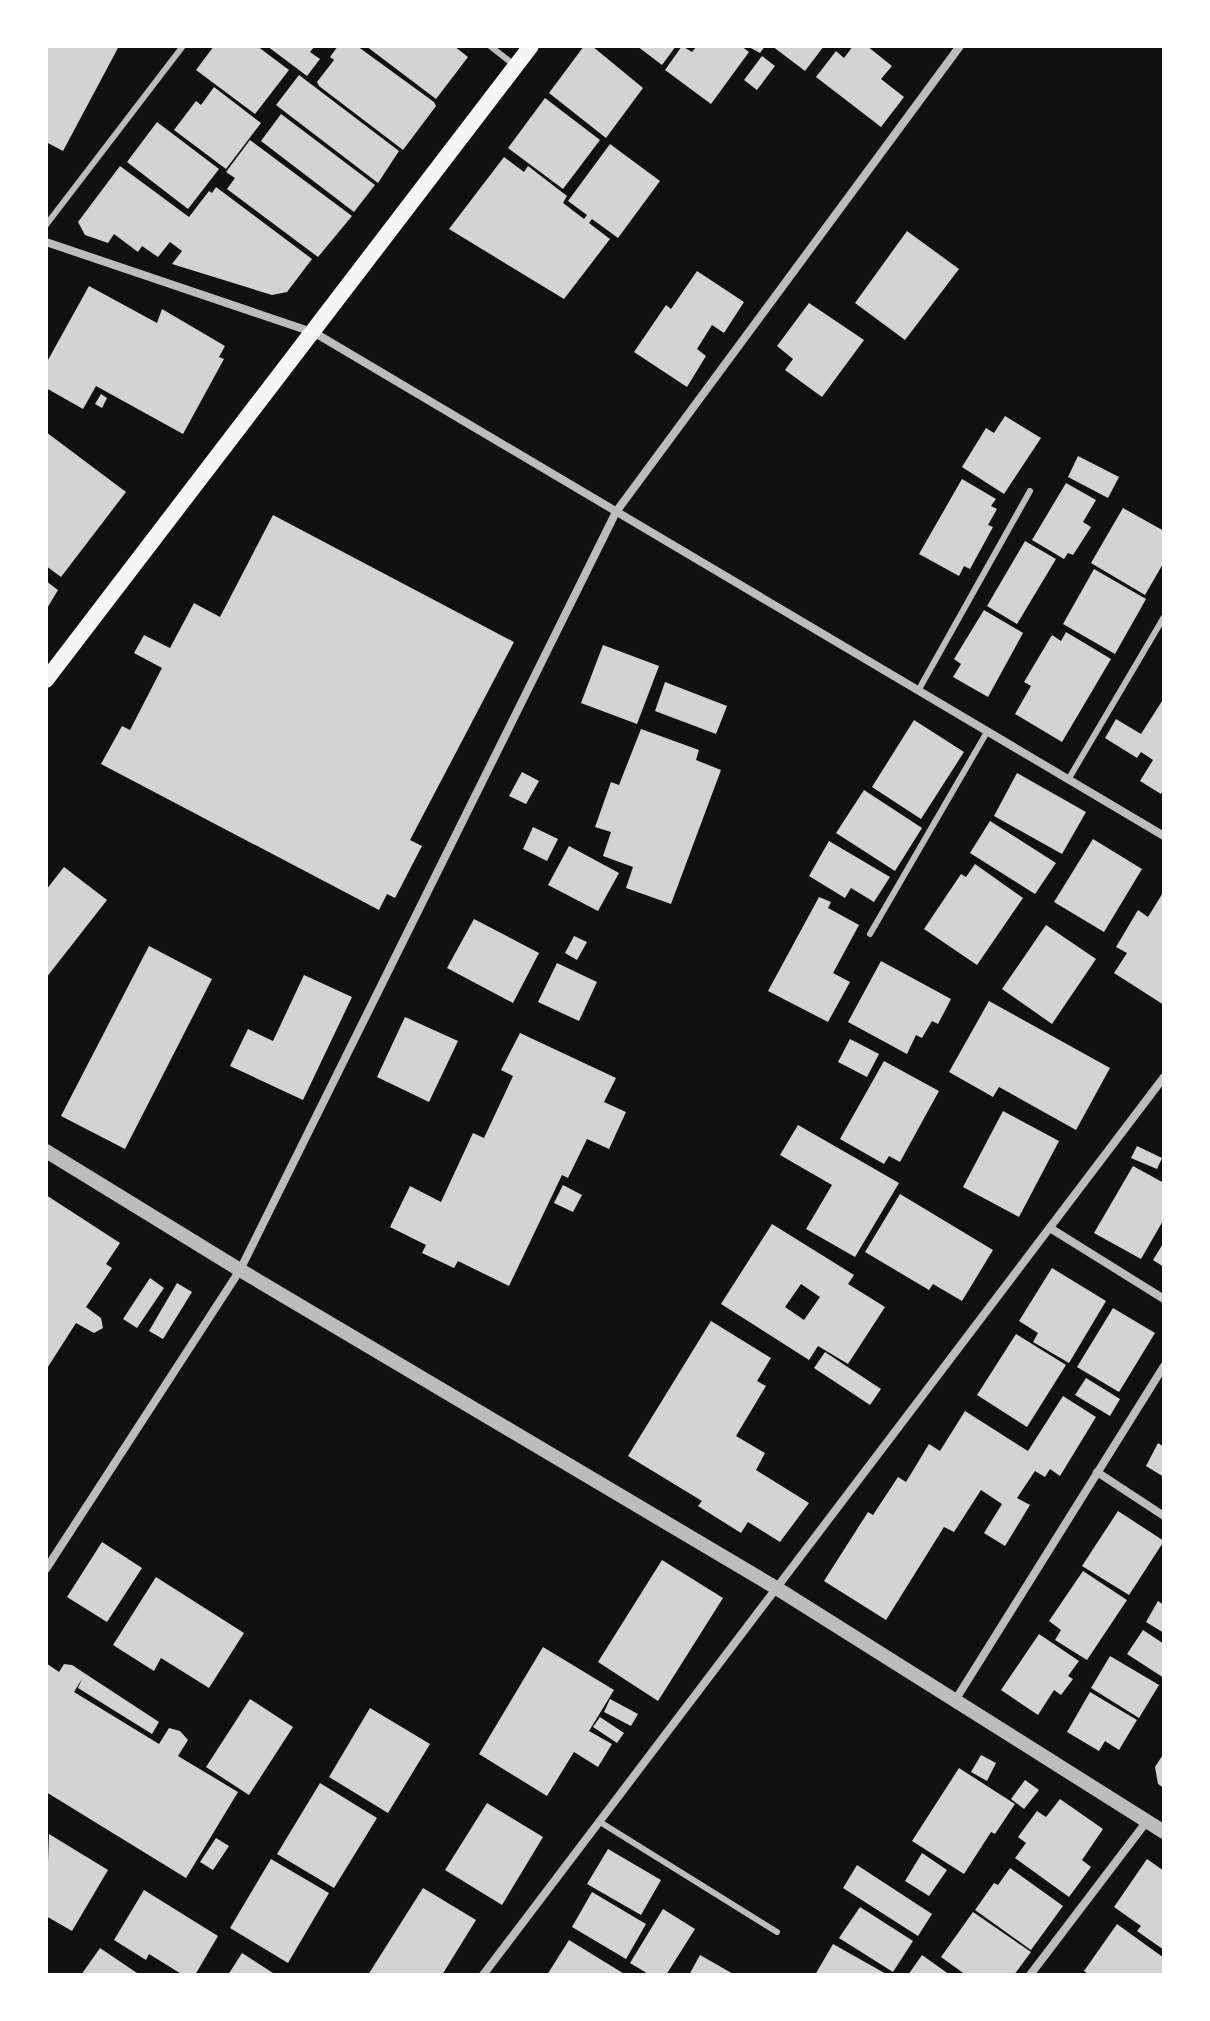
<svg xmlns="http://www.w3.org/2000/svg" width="1210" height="2021" font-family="'Space Grotesk',sans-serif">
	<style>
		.building { fill: #d3d3d3; fill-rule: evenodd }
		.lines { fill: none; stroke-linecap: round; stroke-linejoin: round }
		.service { stroke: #bcbcbc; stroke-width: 6 }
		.minor { stroke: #bcbcbc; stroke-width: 8 }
		.tertiary { stroke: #bcbcbc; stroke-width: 14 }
		.secondary { stroke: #f5f5f5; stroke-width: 16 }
	</style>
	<rect width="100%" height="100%" fill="#111"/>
	<g class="building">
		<polygon points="46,46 119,46 63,151 46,142"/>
		<polygon points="214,46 257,46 289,70 255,114 196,70"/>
		<polygon points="267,46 315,46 310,52 320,59 307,76"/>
		<polygon points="338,46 357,46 434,102 436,106 403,150 319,86 317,82 334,60 330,57"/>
		<polygon points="366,46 454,46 468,57 436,99"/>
		<polygon points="584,46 592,46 643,88 606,138 549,93"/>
		<polygon points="637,46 676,46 662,65"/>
		<polygon points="682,46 692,52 697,46 741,46 749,52 711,104 665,70"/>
		<polygon points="747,46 765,46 760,53"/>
		<polygon points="772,46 824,46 805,71"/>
		<polygon points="853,46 867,46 892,66 881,79 904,97 881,127 816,77 836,51 844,58"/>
		<polygon points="762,56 775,66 757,90 744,80"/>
		<polygon points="299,75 399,151 378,183 276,105"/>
		<polygon points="214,87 261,123 226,169 174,130 196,101 201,105"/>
		<polygon points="545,98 600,140 563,189 508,148"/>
		<polygon points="281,114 375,185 354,212 261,141"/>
		<polygon points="157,122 219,169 188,209 127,162"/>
		<polygon points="250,140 352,216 318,257 227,189 235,178 226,172"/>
		<polygon points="610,144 660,181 618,238 592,219 589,223 610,239 564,299 449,229 504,157 524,172 528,166 567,196 563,203 584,219 587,215 568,201"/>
		<polygon points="120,166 189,217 209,191 212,193 216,187 312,259 287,292 272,295 172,264 182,251 170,242 158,257 142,246 138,252 114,234 108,243 85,235 78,222"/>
		<polygon points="907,231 959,269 905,340 855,303"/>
		<polygon points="697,271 744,302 724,333 712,325 697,349 706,356 687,387 634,352 666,305 671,309"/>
		<polygon points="89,286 157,323 162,309 225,346 219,357 224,359 183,434 96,386 83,409 46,388 48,360"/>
		<polygon points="809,303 864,340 822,397 785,370 793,359 777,346"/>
		<polygon points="101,394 107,398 102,408 95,404"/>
		<polygon points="1005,416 1041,438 1004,494 962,467 986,428 994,433"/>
		<polygon points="46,432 126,492 61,577 46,566"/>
		<polygon points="1078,456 1119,477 1108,498 1068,477"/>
		<polygon points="962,479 996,499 991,506 997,509 988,525 993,527 970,569 964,566 959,576 919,554"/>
		<polygon points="1066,483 1096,500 1083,522 1091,527 1073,555 1068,553 1064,559 1032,540"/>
		<polygon points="1123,508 1164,531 1164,562 1145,595 1091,563"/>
		<polygon points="273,515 514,642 410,840 422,846 395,898 387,894 379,910 101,764 122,726 130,730 162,668 134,653 144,635 170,648 194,603 220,617"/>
		<polygon points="1025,541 1056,559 1017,624 987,606"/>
		<polygon points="1094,569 1146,599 1115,654 1063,624"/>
		<polygon points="46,581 58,590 46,610"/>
		<polygon points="984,610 1023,633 988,697 953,677 961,664 954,659"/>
		<polygon points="1066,632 1111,659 1062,742 1015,714 1031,686 1024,682 1052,635 1061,641"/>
		<polygon points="603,645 659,666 637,724 581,703"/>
		<polygon points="665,682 727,706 716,734 655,711"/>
		<polygon points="1164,698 1164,789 1161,794 1140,781 1153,760 1141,752 1137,758 1105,738 1116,719 1141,734"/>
		<polygon points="914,720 964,752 921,819 872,787"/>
		<polygon points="641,729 699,750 696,760 721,770 671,904 626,888 633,867 603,856 611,832 595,827 611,782 619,785"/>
		<polygon points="522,772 539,781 526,804 509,796"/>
		<polygon points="1017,773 1086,812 1062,854 994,816"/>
		<polygon points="864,790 922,828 895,871 836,833"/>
		<polygon points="990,821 1056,863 1035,894 970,853"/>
		<polygon points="533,827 558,839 547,861 523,849"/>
		<polygon points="1093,839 1142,869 1104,932 1054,902"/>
		<polygon points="829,841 890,877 874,902 851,888 845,898 809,876"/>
		<polygon points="569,846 619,873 598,911 548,885"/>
		<polygon points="975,864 1023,898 977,965 924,929 961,874 966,877"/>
		<polygon points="64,867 107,900 46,978 46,890"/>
		<polygon points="1164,891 1164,1005 1114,973 1127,953 1116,947 1138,910 1148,917"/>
		<polygon points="819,897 831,902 828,908 859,925 833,973 850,982 828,1022 768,991"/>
		<polygon points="474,919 539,953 513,1003 447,968"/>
		<polygon points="1046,925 1096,959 1052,1024 1002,989"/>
		<polygon points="574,936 587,942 577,960 565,953"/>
		<polygon points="149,946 212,979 125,1149 61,1116"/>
		<polygon points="881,961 951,999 938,1024 932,1021 922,1038 916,1035 907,1054 848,1022"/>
		<polygon points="557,963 597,982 579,1021 538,1002"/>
		<polygon points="304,975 352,997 303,1100 230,1066 248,1029 273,1041"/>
		<polygon points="989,1001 1110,1068 1076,1130 999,1087 993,1097 949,1072"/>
		<polygon points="405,1017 458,1041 429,1102 377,1077"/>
		<polygon points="520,1033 616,1078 604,1102 626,1112 609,1149 587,1139 568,1178 562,1175 509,1286 458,1261 454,1268 422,1253 426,1245 390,1227 410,1186 441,1202 473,1133 484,1138 513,1076 501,1070"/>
		<polygon points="850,1039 879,1054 867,1077 838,1062"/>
		<polygon points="884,1061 939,1091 900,1162 889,1156 884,1164 840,1139"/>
		<polygon points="1003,1111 1059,1141 1019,1217 963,1187"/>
		<polygon points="798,1125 899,1183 855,1257 806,1229 832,1185 780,1155"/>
		<polygon points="1137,1146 1162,1158 1157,1169 1131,1158"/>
		<polygon points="1133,1166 1164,1183 1164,1219 1141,1259 1094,1233"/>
		<polygon points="563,1185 582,1195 573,1212 554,1203"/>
		<polygon points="900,1194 993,1250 962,1301 933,1284 929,1290 865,1252"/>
		<polygon points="46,1195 120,1243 106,1264 112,1268 86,1307 101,1318 103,1328 94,1333 76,1323 46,1370"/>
		<path d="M772,1224L854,1275L848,1284L885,1307L848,1364L818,1346L809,1360L721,1304ZM801,1284L820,1297L804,1320L785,1307Z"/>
		<polygon points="1164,1242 1164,1267 1153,1260"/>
		<polygon points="1052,1268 1106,1301 1069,1363 1033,1342 1038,1333 1019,1321"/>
		<polygon points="150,1278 164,1288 137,1328 123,1319"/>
		<polygon points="177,1283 192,1292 163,1339 149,1331"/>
		<polygon points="1113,1308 1155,1333 1119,1392 1077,1367"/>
		<polygon points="711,1321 771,1358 757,1381 766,1386 736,1436 765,1453 756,1470 809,1503 780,1542 748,1522 741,1533 698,1506 702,1501 628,1456"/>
		<polygon points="1016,1334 1066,1365 1027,1427 977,1395"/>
		<polygon points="825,1352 881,1389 870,1405 814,1368"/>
		<polygon points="1086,1378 1120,1399 1110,1416 1075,1395"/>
		<polygon points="1063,1396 1096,1417 1060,1476 1050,1469 1045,1477 1035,1471 1017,1498 1030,1505 1005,1546 984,1533 1002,1504 981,1490 954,1532 944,1527 886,1620 824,1581 868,1512 873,1515 898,1477 906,1482 929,1444 940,1451 965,1411 1028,1451"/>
		<polygon points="1158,1443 1164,1447 1164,1477 1146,1466"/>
		<polygon points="1118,1511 1164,1541 1129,1595 1082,1566"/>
		<polygon points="102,1542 142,1568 107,1622 67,1597"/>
		<polygon points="662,1560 723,1598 658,1701 598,1662"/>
		<polygon points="1083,1571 1127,1600 1087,1660 1055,1640 1061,1630 1049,1621"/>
		<polygon points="156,1577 244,1633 209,1688 161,1658 154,1671 113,1645"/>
		<polygon points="1158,1601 1164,1605 1164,1633 1146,1622"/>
		<polygon points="1143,1630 1164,1644 1164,1678 1127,1654"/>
		<polygon points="1039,1634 1079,1661 1068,1676 1073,1679 1061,1695 1054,1690 1038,1715 1001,1690"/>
		<polygon points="543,1647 614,1690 589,1731 612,1744 598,1767 574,1752 547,1796 479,1754"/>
		<polygon points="1110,1656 1159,1685 1139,1718 1091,1688"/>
		<polygon points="46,1663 59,1672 64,1664 72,1665 159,1722 152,1734 78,1688 82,1679 74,1692 159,1744 169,1728 180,1731 188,1740 178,1756 238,1792 186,1878 46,1792"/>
		<polygon points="1090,1692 1137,1720 1119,1750 1105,1741 1099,1751 1067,1732"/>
		<polygon points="250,1699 293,1727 249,1795 206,1767"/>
		<polygon points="610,1699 638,1714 631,1726 604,1712"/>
		<polygon points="370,1708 430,1744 388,1813 329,1777"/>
		<polygon points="600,1717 624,1733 617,1743 593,1727"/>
		<polygon points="1164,1753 1164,1788 1158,1784 1155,1767"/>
		<polygon points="981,1755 996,1763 987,1781 971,1772"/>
		<polygon points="959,1768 1015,1804 995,1834 991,1832 964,1874 912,1841"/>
		<polygon points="1025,1780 1039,1790 1024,1809 1011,1799"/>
		<polygon points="320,1783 377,1818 334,1888 277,1854"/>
		<polygon points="1060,1799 1103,1829 1082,1860 1091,1867 1069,1897 1015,1858 1026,1843 1018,1837 1037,1811 1046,1817"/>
		<polygon points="487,1803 543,1837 502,1905 445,1870"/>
		<polygon points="49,1834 108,1870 72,1931 46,1916"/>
		<polygon points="216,1838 229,1846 213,1870 200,1862"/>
		<polygon points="608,1849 661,1880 641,1915 587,1884"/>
		<polygon points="922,1853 947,1870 929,1896 905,1881"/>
		<polygon points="271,1859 329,1893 288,1963 230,1928"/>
		<polygon points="1147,1859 1164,1871 1164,1950 1137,1931 1141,1926 1114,1907"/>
		<polygon points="857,1865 932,1914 918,1936 843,1888"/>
		<polygon points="1010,1868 1063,1906 1031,1950 975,1910 994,1883 998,1885"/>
		<polygon points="423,1888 476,1920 442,1975 368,1975"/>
		<polygon points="144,1890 218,1936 195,1975 183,1975 149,1954 146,1960 114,1940"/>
		<polygon points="592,1892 646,1924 626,1959 572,1927"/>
		<polygon points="860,1907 913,1941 893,1972 839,1938"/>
		<polygon points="663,1909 695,1929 666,1975 650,1975 630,1963"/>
		<polygon points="973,1912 1031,1952 1014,1975 966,1975 941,1957"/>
		<polygon points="1117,1924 1164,1958 1164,1975 1089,1975 1084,1971"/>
		<polygon points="569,1940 626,1975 547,1975"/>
		<polygon points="833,1944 888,1975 815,1975"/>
		<polygon points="100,1948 140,1975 81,1975"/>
		<polygon points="242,1953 276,1975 228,1975"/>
		<polygon points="700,1955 735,1975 689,1975"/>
		<polygon points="922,1955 950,1975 908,1975"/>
	</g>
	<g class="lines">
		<g class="service">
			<polyline points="490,46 513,64"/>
			<polyline points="46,225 183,46"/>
			<polyline points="918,691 1030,491"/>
			<polyline points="1068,780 1164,617"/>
			<polyline points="870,934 987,732"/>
			<polyline points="600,1822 777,1932"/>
		</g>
		<g class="minor">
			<polyline points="46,242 315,333 1164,836"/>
			<polyline points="1050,1228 1164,1299"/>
			<polyline points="1097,1472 1164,1516"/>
			<polyline points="46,1569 240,1270 616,512 960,46"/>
			<polyline points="956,1699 1164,1366"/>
			<polyline points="483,1975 1164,1077"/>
			<polyline points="1030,1975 1147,1821"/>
		</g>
		<polyline class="tertiary" points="46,1151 240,1270 778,1589 1164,1832"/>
		<polyline class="secondary" points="46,680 531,46"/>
	</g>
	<rect width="1210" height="2021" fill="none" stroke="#ffffff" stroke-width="96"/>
</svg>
